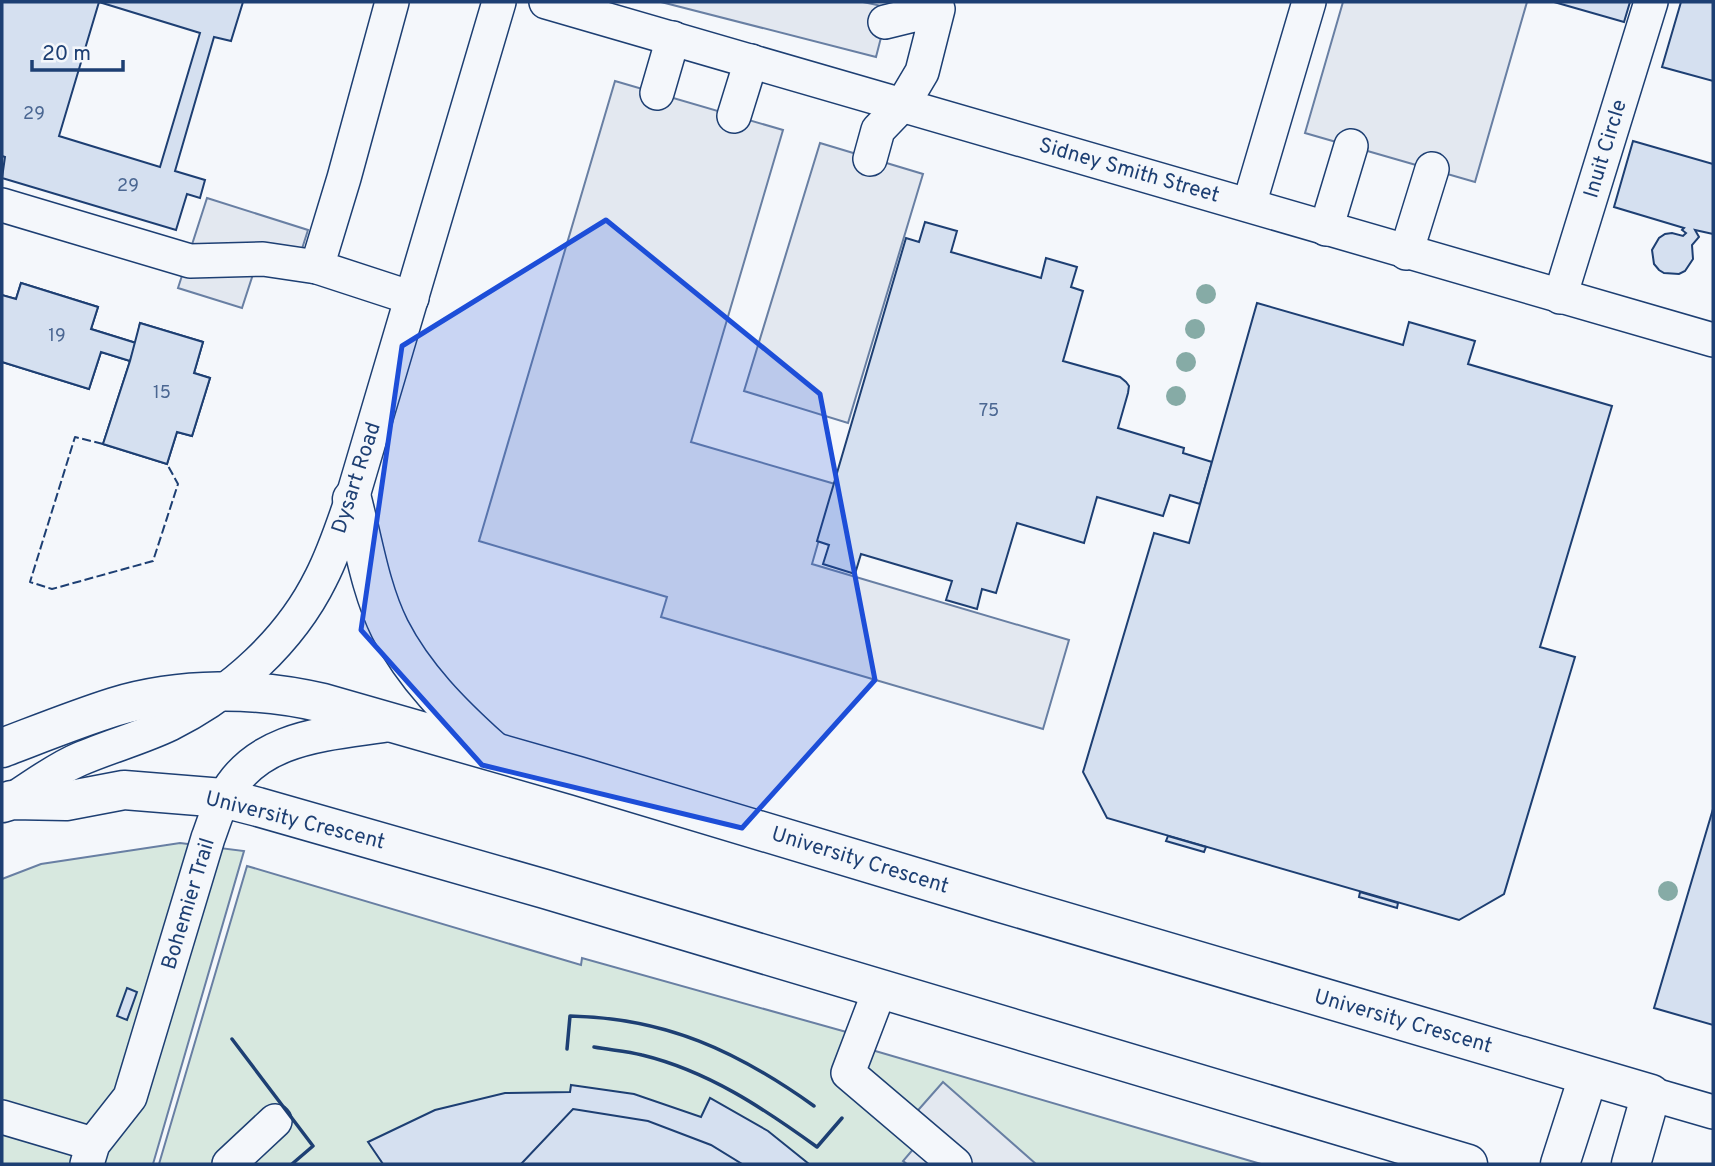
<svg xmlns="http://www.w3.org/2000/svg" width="1715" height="1166" font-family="Overpass,sans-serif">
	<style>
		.green { fill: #d7e8df; stroke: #687fa3; stroke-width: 2 }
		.parking { fill: #e3e8f0; stroke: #687fa3; stroke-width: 2 }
		.building { fill: #d5e0f0; stroke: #1d3f73; stroke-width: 2; fill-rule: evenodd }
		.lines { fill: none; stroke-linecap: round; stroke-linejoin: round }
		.minor-casing { stroke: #1d3f73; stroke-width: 36 }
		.major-casing { stroke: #1d3f73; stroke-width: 41 }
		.minor { stroke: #f4f7fb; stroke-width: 33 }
		.major { stroke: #f4f7fb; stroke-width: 38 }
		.fence { stroke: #1d3f73; stroke-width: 2; stroke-dasharray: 9 3.5; stroke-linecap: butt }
		.wall { stroke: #1d3f73; stroke-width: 3.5 }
		.tree { fill: #86aba6 }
		.marked { fill: #1d4ed8; fill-opacity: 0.2; stroke: #1d4ed8; stroke-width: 5; stroke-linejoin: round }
		.labels { text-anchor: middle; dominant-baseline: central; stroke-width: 5; stroke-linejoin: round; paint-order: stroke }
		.number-label { font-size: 18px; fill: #4b6792 }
		.street-label { font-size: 21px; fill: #1d3f73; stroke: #f4f7fb }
	</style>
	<rect width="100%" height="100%" fill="#f4f7fb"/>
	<g class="green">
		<polygon points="180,843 244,851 153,1164 2,1164 2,879 41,864"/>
		<polygon points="247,866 581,965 582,958 850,1033 848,1043 1261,1164 159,1164"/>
	</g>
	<g class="parking">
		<polygon points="661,2 863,2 882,6 885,22 876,57"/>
		<polygon points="1343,2 1527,2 1475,182 1305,133"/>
		<polygon points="615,81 783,130 691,442 835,484 812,564 1069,640 1043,729 661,617 667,597 479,541"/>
		<polygon points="820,143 923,174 848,423 744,391"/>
		<polygon points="207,198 308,230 293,277 256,265 242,308 178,288"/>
		<polygon points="943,1082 1036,1164 907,1164 903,1161 921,1140 905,1125"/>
	</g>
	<g class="building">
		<path d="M2,2H243L231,41L214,37L175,171L205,180L200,198L187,194L176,230L2,178L5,157L2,156ZM99,2L200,33L160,167L59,136Z"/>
		<polygon points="1554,2 1630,2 1624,22"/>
		<polygon points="1681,2 1713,2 1713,81 1662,67"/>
		<polygon points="1633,141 1713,164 1713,234 1695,230 1699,237 1692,245 1693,259 1685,271 1679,274 1664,273 1659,270 1654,264 1652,250 1659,238 1665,234 1672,233 1683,236 1686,233 1682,230 1684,228 1614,207"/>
		<polygon points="925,222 957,231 951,252 1041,278 1046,258 1077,267 1071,287 1083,291 1063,361 1120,377 1126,382 1129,386 1128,393 1118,428 1184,448 1183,453 1212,462 1200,504 1170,495 1163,516 1097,497 1084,543 1017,523 996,593 982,589 977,609 946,600 952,581 861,554 855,574 823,564 829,545 817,541 906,238 919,242"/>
		<polygon points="21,283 98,307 91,329 136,343 140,323 203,342 194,373 210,378 192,436 177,432 167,464 103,444 130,361 101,352 89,389 2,362 2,295 16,299"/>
		<polygon points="21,283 98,307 91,329 136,343 130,361 101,352 89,389 2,362 2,295 16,299"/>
		<polygon points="1257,303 1403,345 1409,322 1475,341 1468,364 1612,406 1540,647 1575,657 1504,894 1459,920 1107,818 1083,772 1154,533 1189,543"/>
		<polygon points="140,323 203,342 194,373 210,378 192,436 177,432 167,464 103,444 130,361"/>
		<polygon points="1713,809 1713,1025 1654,1008"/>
		<polygon points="1168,836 1206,847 1204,852 1166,841"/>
		<polygon points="1360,892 1398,903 1397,908 1359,897"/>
		<polygon points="127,988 137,992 127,1020 117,1016"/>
		<polygon points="571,1085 634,1094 701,1117 710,1098 768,1131 809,1164 383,1164 368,1142 435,1110 505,1093 570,1092"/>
		<polygon points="573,1109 648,1121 711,1145 742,1164 521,1164"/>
	</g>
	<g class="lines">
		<defs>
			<g id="minor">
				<polyline points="392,2 344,178 317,267 412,298"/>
				<polyline points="546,2 1713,340"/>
				<polyline points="657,93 673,38"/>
				<polyline points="734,116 751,61"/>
				<polyline points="870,159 878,130 903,104 922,72 938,9 885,22"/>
				<polyline points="2,205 190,261 263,259 317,267"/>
				<polyline points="1249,205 1309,2"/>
				<polyline points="1326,229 1351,146"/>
				<polyline points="1406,253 1432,169"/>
				<polyline points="1560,297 1651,2"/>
				<path d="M12,800C34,786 56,769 80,759C110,746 141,738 170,724C232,693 290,641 321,578C334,553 343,525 352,499L499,2"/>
				<polyline points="880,989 848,1073 955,1164"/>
				<polyline points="1651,1094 1713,1112"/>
				<polyline points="2,1117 93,1144"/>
				<path d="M87,1164L93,1144L130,1097L208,838C213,825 217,810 224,798C257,734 331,734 393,724"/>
				<polyline points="229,1164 275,1121"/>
			</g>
			<g id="major">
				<path d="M352,499C363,541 370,589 390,629C414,676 452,714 491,749"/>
				<path d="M2,748C39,734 76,719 114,707C179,687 257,687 323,703L578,776L998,902L1651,1094L1631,1164"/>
				<polyline points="2,803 12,800 66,801 124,790 223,798 258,807 545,889 1468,1164"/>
				<polyline points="1560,1164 1588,1077"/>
			</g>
		</defs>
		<use href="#minor" class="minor-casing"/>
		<use href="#major" class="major-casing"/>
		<use href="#minor" class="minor"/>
		<use href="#major" class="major"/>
		<polyline class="fence" points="103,444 75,437 30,582 52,589 153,561 178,484 167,464"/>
		<g class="wall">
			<polyline points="232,1039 313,1146 292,1164"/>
			<path d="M594,1047C610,1050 627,1051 642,1055C708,1071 763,1108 817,1147L842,1118"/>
			<path d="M567,1049L570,1016C666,1018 737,1051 814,1106"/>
		</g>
	</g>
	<g class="tree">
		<circle cx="1206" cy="294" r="10"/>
		<circle cx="1195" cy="329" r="10"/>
		<circle cx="1186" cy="362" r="10"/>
		<circle cx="1176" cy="396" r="10"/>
		<circle cx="1668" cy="891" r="10"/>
	</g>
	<path class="marked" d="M606,220L820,394L875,680L742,828L482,765L361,630L402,346Z"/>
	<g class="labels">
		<g class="number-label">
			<text x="34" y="114">29</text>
			<text x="128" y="186">29</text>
			<text x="57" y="336">19</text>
			<text x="162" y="393">15</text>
			<text x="989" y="411">75</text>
		</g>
		<g class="street-label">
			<text transform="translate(1606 149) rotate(-73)">Inuit Circle</text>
			<text transform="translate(1129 171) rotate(16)">Sidney Smith Street</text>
			<text transform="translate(357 478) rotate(-72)">Dysart Road</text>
			<text transform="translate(295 821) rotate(14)">University Crescent</text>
			<text transform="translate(860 861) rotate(17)">University Crescent</text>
			<text transform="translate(189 904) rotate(-73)">Bohemier Trail</text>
			<text transform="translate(1403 1022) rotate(16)">University Crescent</text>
		</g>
	</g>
	<rect width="1715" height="1166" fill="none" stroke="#1d3f73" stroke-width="7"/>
	<path d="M32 60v10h91v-10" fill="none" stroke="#1d3f73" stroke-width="3.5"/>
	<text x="42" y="60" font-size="21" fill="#1d3f73" stroke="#f4f7fb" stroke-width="5" paint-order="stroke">20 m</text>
</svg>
